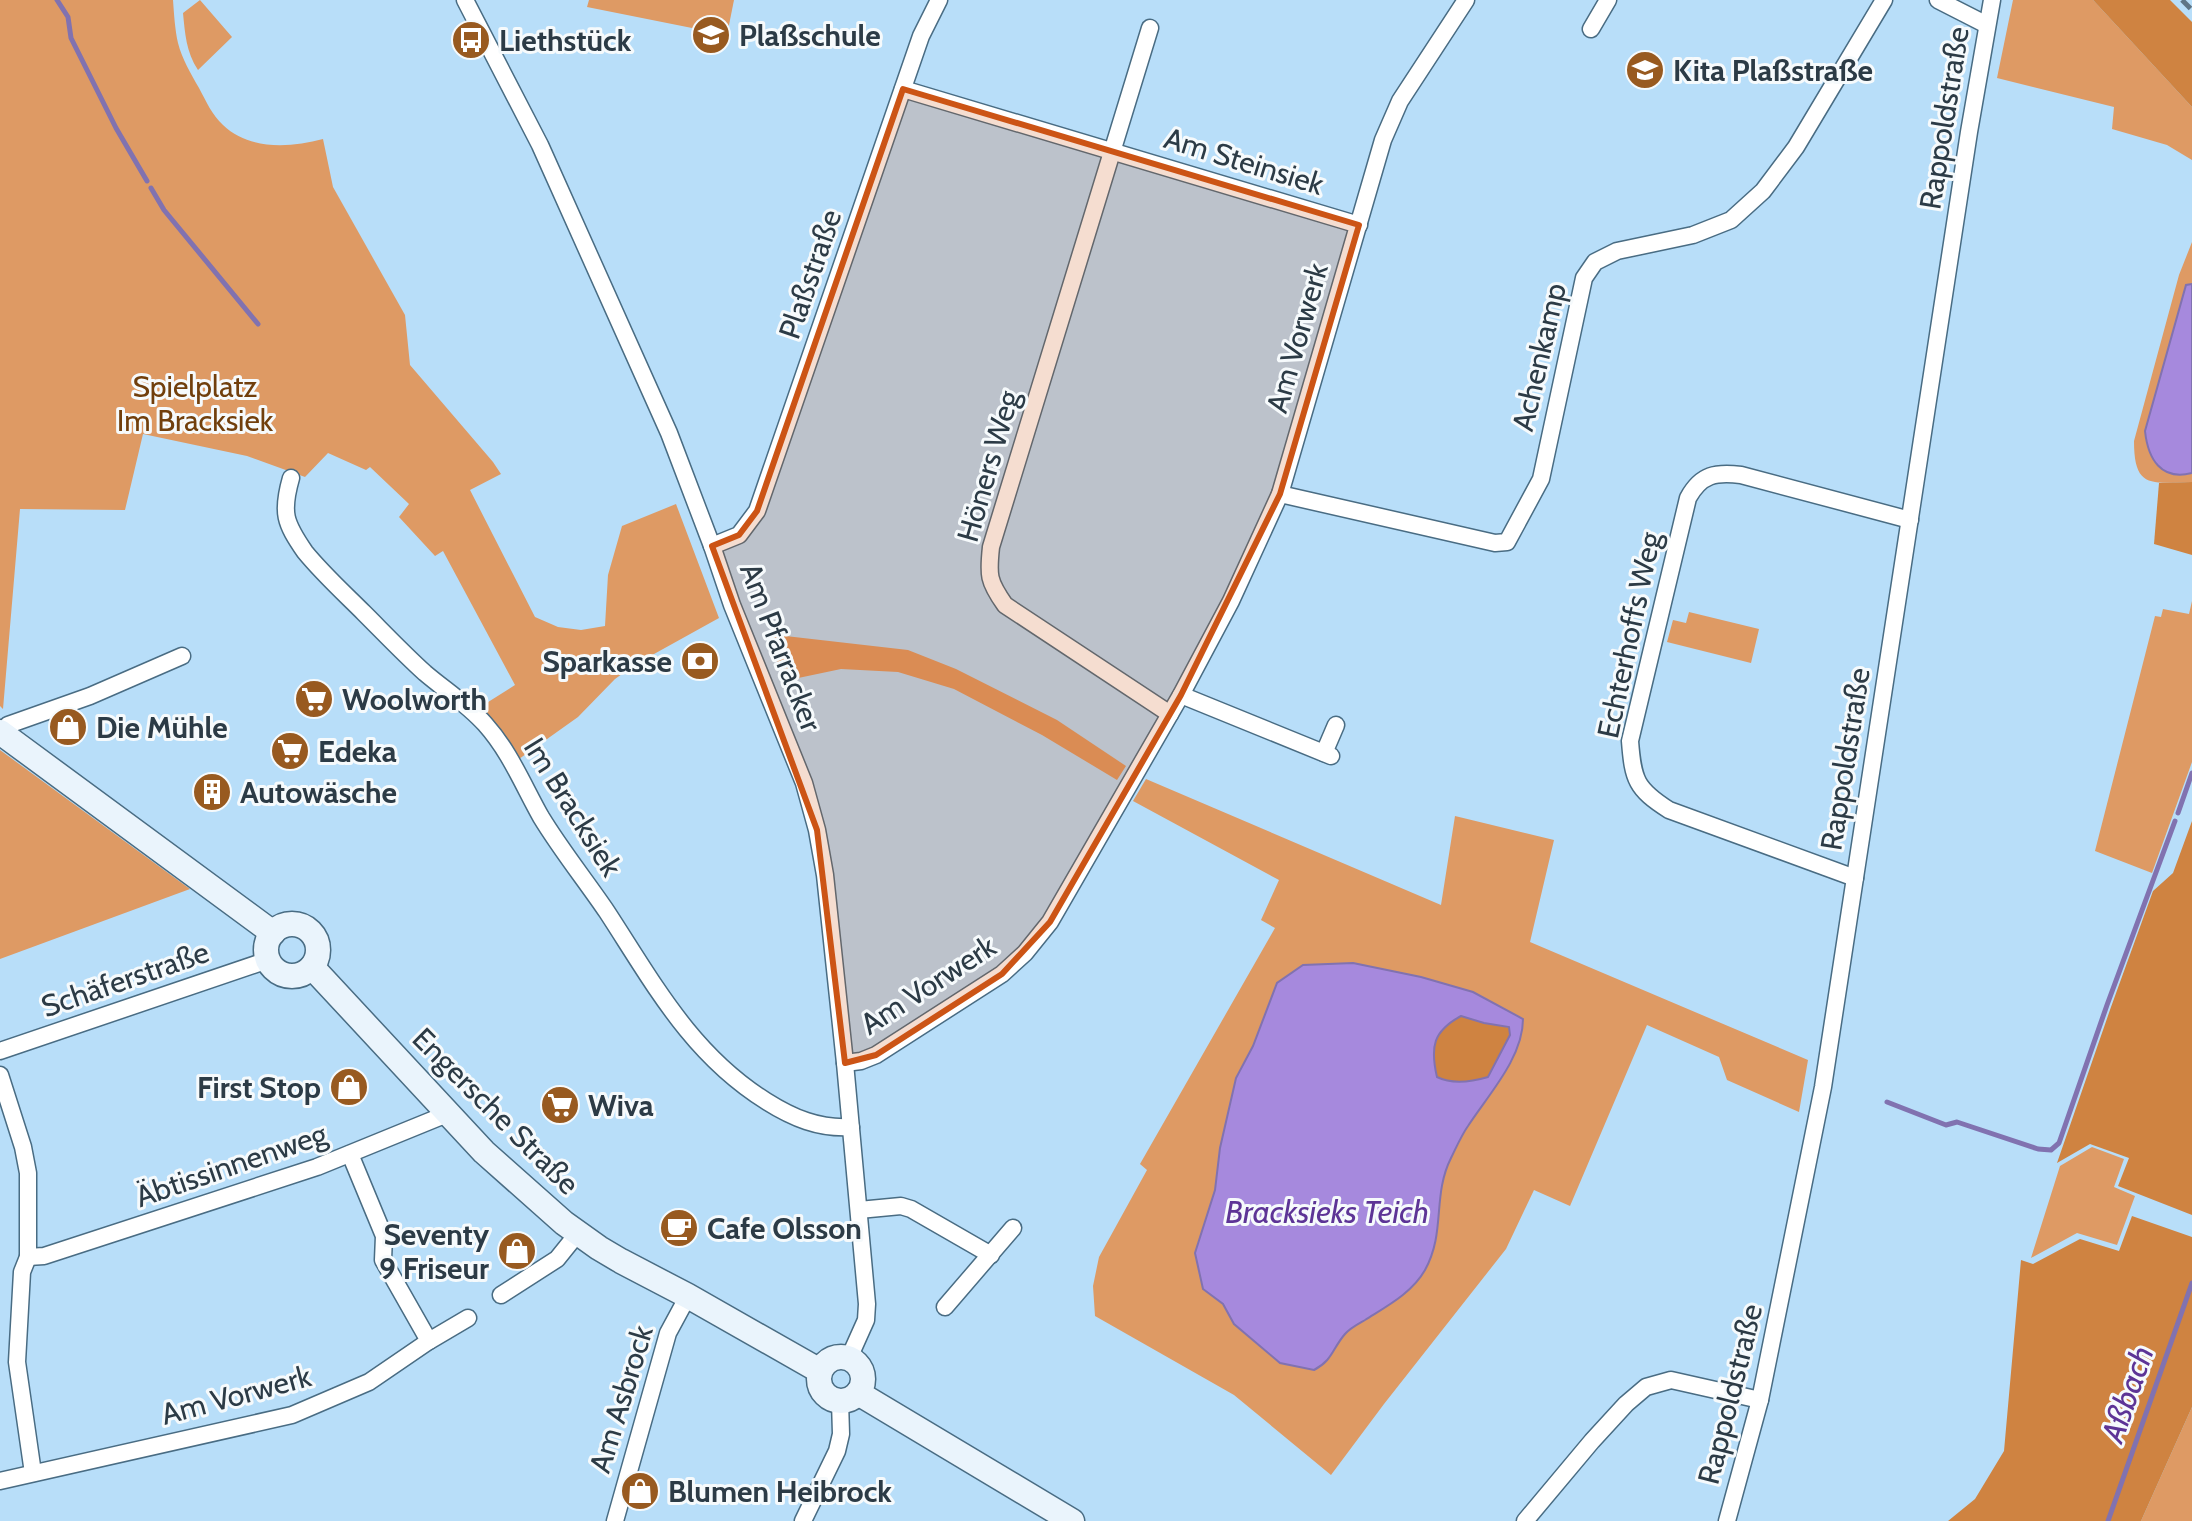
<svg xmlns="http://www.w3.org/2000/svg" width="2192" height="1521" font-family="Cabin,sans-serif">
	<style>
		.green { fill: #de9a64 }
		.forest { fill: #cf8341 }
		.water { fill: #a689dd; stroke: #8172b0; stroke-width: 2; fill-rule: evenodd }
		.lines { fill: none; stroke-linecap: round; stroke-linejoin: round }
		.stream { stroke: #8172b0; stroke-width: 5 }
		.minor-casing { stroke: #496c83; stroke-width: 19 }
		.secondary-casing { stroke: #496c83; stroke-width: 27 }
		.minor { stroke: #fff; stroke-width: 16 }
		.secondary { stroke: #eaf4fc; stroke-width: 24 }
		.rail { stroke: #5e7586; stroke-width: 5; stroke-dasharray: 12 6; stroke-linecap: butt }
		.marked { fill: #cc5415; fill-opacity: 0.2; stroke: #cc5415; stroke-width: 6; stroke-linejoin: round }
		.labels { text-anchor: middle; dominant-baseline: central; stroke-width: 6; stroke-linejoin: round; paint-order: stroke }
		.poi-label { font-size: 30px; font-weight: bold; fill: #2c3b46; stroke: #f6fafc; text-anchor: start }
		.street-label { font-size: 30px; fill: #2c3b46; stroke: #f6fafc }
		.park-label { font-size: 30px; fill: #713f0c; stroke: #f6fafc }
		.water-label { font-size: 32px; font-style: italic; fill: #5d3496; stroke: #f6fafc }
	</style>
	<rect width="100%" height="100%" fill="#b8def9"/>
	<g class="green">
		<path d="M0,0H173C174,14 175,30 178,43C182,59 191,74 199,88C206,101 212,115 223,125C249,150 289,148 323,139L333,187L405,315L410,365L493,462L501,474L470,490L535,617L558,627L581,630L605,626L608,575L622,526L676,504L719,618L636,664L615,679L578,717L519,759L478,711L485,704L515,685L443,551L435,556L399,517L409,504L370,467L366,470L328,453L305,477L247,456L143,434L125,510L20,509L3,709L0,706Z"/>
		<path d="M200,0L232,37L198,70C186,52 185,33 183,13Z"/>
		<polygon points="589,0 734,0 727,35 587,7"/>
		<polygon points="2013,0 2093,0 2192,107 2192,160 2167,145 2112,129 2114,107 1997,78"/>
		<path d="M2192,242V284L2186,285L2145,431L2185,475L2192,473V482C2151,483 2134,489 2134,441L2179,275Z"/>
		<polygon points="2192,601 2192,762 2152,873 2095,851 2155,616 2161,617 2163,609 2189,614"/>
		<polygon points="1689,612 1759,629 1751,663 1667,642 1673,620 1686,623"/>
		<polygon points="768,634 908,650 956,669 1057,720 1126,766 1117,780 1042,735 954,689 898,672 841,669 784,681"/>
		<polygon points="0,750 190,889 0,959"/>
		<polygon points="1146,779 1441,905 1455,816 1554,840 1530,942 1808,1060 1799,1112 1727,1080 1719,1057 1647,1025 1570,1206 1534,1190 1506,1249 1384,1404 1331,1475 1234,1395 1095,1316 1093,1286 1099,1257 1147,1170 1140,1164 1275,928 1261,920 1279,880 1133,801"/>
		<polygon points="2092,1147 2124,1159 2114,1187 2135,1196 2117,1245 2077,1233 2031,1258 2060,1166"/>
		<polygon points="2192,1407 2192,1521 2141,1521"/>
	</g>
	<g class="forest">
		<polygon points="2093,0 2170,0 2192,22 2192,107"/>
		<polygon points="2192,482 2192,555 2154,544 2159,483"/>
		<polygon points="2192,821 2192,1215 2118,1186 2129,1158 2090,1144 2057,1163 2111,1007 2153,891 2173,873"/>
		<path d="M1461,1016L1484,1023L1510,1028C1511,1046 1494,1060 1488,1077C1471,1082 1453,1085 1437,1077C1431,1047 1433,1031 1461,1016Z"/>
		<polygon points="2132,1216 2192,1237 2192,1407 2141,1521 1948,1521 1975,1499 2004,1451 2021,1260 2033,1264 2080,1239 2119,1251"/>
	</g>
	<g class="water">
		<path d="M2192,284V473C2161,481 2148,459 2145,431L2186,285Z"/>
		<path d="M1353,963L1421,977L1473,992L1523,1019C1523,1058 1488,1095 1468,1126C1461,1136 1456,1148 1451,1158C1432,1196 1446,1232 1425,1270C1412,1293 1387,1306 1365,1320C1358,1324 1350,1328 1345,1334C1332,1349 1333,1360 1314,1370L1280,1363L1234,1324L1223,1304L1203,1289L1195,1253L1215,1190L1220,1148L1236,1078L1253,1046L1277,983L1303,965ZM1461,1016L1484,1023L1509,1027L1510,1035L1488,1077C1471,1082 1453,1085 1437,1077C1430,1047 1433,1031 1461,1016Z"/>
	</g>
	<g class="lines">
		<g class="stream">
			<polyline points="57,0 68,17 71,38 116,128 147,181"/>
			<polyline points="151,188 164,210 258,324"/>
			<polyline points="2178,813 2192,773"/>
			<polyline points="1887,1102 1946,1125 1957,1122 2038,1149 2051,1150 2059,1143 2107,1005 2175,821"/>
			<polyline points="2108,1521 2192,1283"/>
		</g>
		<defs>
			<g id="minor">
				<polyline points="465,0 540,145 669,433 712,546 732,605 804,783 817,830 825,875 845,1063 867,1304 866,1320 849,1358"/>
				<polyline points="1938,0 1987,25"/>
				<path d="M1150,28L991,547C988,575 988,581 1005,605L1170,714"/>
				<polyline points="1591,29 1608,0"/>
				<polyline points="903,89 1359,225"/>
				<path d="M291,478C281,513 285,523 305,552C323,574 344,593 364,613C384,633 404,654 425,673C445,690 467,704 485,724C510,752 523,785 541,817C561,850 586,881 607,912C654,984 691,1054 766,1101C793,1118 819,1129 851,1127"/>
				<polyline points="1280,494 1495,543 1507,542 1541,479 1584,278 1595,262 1617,251 1693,235 1731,220 1763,191 1796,147 1884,0"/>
				<polyline points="712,546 739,535 757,511 921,36 939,0"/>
				<polyline points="1181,695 1331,756"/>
				<polyline points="2,733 8,725 90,696 182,656"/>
				<polyline points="1324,753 1336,725"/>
				<path d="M1855,878L1669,810C1636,789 1633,780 1630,741L1688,498C1701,474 1716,472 1741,475L1910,520"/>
				<polyline points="0,1051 268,960"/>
				<polyline points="845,1063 861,1061 876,1055 1002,974 1025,953 1050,922 1181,695 1231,601 1280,494 1383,140 1400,101 1466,0"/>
				<polyline points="0,1075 23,1147 28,1173 28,1257 22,1272 17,1362 33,1473"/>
				<polyline points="350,1154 384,1236 383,1260 429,1341"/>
				<polyline points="859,1210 901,1206 911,1209 991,1255"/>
				<polyline points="28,1257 44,1256 317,1167 447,1114"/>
				<polyline points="501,1295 557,1259 578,1233"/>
				<polyline points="945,1307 1013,1228"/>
				<polyline points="0,1481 292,1415 369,1382 429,1341 468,1318"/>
				<polyline points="615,1521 668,1333 688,1296"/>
				<polyline points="803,1521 837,1451 841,1434 840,1401"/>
				<polyline points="1525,1521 1592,1441 1626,1404 1646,1387 1671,1380 1760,1400"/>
				<polyline points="1727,1521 1760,1400 1823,1087 1969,132 1992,0"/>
			</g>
			<g id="secondary">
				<polyline points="0,732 273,933"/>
				<circle cx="292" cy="950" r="26"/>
				<polyline points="312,967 484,1152 564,1223 599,1248 621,1261 688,1296 820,1371"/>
				<circle cx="841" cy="1379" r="22"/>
				<polyline points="858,1393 1072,1521"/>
			</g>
		</defs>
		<use href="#minor" class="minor-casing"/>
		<use href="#secondary" class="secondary-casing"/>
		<use href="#minor" class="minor"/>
		<use href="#secondary" class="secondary"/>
		<polyline class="rail" points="2182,0 2192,10"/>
	</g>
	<path class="marked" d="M903,89L1359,225L1280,494L1181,695L1050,922L1002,974L876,1055L845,1063L817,830L712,546L739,535L757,511Z"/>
	<defs>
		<symbol id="school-disc" viewBox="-11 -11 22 22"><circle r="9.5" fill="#985a20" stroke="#f6fafc"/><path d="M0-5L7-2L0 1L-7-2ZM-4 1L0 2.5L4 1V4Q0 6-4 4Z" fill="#fff"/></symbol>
		<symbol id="bus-disc" viewBox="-11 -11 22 22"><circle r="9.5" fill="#985a20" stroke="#f6fafc"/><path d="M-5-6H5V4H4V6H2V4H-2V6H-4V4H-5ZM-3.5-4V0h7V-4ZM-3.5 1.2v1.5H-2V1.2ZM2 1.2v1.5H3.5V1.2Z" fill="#fff"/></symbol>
		<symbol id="bank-disc" viewBox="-11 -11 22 22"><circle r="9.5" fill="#985a20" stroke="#f6fafc"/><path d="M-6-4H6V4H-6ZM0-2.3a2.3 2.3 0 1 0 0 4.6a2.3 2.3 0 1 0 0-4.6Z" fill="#fff"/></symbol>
		<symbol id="supermarket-disc" viewBox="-11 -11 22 22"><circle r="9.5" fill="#985a20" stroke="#f6fafc"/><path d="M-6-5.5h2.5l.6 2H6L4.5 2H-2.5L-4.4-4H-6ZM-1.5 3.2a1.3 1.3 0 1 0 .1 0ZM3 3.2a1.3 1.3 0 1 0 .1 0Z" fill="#fff"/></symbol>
		<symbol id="shop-disc" viewBox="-11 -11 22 22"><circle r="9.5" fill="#985a20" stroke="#f6fafc"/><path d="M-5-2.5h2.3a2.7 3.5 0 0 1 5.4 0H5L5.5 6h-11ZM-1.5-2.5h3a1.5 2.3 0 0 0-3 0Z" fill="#fff"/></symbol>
		<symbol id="building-disc" viewBox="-11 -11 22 22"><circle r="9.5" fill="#985a20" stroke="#f6fafc"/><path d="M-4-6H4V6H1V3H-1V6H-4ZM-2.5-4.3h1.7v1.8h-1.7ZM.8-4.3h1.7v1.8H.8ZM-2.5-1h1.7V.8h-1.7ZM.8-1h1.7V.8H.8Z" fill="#fff"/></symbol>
		<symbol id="cafe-disc" viewBox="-11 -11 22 22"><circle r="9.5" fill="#985a20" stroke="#f6fafc"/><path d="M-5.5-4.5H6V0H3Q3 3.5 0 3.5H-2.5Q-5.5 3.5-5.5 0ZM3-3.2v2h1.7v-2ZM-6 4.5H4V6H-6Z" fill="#fff"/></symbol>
	</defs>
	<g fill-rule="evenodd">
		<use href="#school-disc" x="689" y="13" width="44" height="44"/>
		<use href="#bus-disc" x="449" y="18" width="44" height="44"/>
		<use href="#school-disc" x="1623" y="48" width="44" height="44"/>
		<use href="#bank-disc" x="678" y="639" width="44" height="44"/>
		<use href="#supermarket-disc" x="292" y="677" width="44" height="44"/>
		<use href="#shop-disc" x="46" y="705" width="44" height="44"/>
		<use href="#supermarket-disc" x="268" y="729" width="44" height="44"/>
		<use href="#building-disc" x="190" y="770" width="44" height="44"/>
		<use href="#shop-disc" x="327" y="1065" width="44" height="44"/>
		<use href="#supermarket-disc" x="538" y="1083" width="44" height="44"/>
		<use href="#cafe-disc" x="657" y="1206" width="44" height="44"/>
		<use href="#shop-disc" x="495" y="1229" width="44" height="44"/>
		<use href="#shop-disc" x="618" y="1469" width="44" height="44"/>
	</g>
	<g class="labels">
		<g class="poi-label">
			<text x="739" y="35">Plaßschule</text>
			<text x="499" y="40">Liethstück</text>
			<text x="1673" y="70">Kita Plaßstraße</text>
			<text x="672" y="661" text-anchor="end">Sparkasse</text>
			<text x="342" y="699">Woolworth</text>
			<text x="96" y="727">Die Mühle</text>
			<text x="318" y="751">Edeka</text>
			<text x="240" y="792">Autowäsche</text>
			<text x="321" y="1087" text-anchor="end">First Stop</text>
			<text x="588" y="1105">Wiva</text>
			<text x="707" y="1228">Cafe Olsson</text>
			<text x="489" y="1234" text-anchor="end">Seventy<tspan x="489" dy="34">9 Friseur</tspan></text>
			<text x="668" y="1491">Blumen Heibrock</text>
		</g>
		<g class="street-label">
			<text transform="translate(1944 118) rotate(-81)">Rappoldstraße</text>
			<text transform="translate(1244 161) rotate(17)">Am Steinsiek</text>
			<text transform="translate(810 274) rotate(-71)">Plaßstraße</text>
			<text transform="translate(1297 338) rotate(-74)">Am Vorwerk</text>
			<text transform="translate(1539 357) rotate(-77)">Achenkamp</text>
			<text transform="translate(988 466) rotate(-74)">Höners Weg</text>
			<text transform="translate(1629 635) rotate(-78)">Echterhoffs Weg</text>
			<text transform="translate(781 647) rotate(69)">Am Pfarracker</text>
			<text transform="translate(1845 759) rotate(-81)">Rappoldstraße</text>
			<text transform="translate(573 807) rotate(58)">Im Bracksiek</text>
			<text transform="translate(125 979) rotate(-19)">Schäferstraße</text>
			<text transform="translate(928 985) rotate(-33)">Am Vorwerk</text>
			<text transform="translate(496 1111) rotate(45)">Engersche Straße</text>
			<text transform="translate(231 1165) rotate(-19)">Äbtissinnenweg</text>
			<text transform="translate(1730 1394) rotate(-76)">Rappoldstraße</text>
			<text transform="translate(236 1395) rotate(-15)">Am Vorwerk</text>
			<text transform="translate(621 1399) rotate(-73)">Am Asbrock</text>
		</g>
		<g class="park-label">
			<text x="195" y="386">Spielplatz<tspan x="195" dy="34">Im Bracksiek</tspan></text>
		</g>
		<g class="water-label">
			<text x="1327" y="1211">Bracksieks Teich</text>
			<text transform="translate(2127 1394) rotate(-71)">Aßbach</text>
		</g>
	</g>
</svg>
